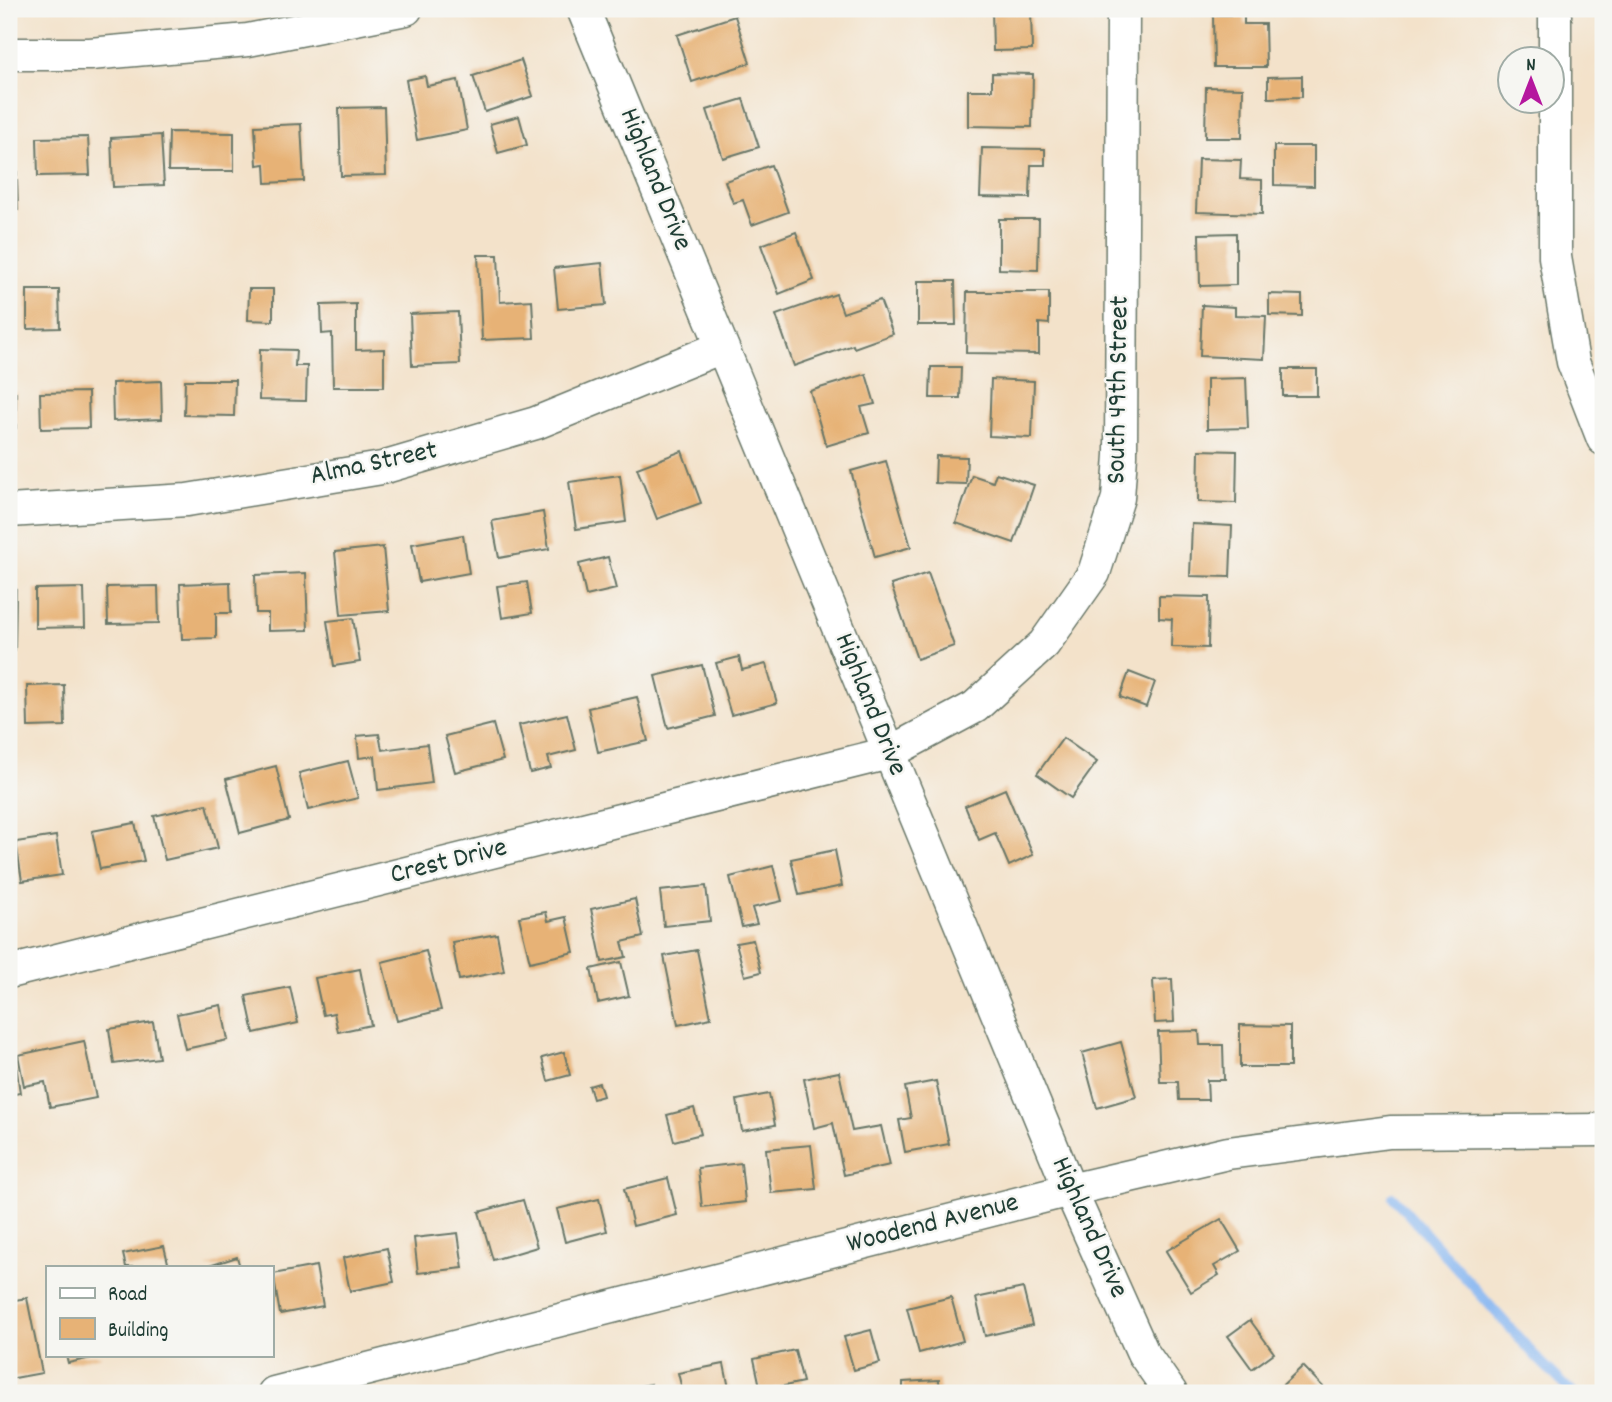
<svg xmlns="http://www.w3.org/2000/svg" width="1612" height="1402" font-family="Dekko,sans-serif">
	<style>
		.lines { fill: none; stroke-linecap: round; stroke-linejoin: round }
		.stream { stroke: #86b6f1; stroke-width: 10 }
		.building { fill: #e7b276 }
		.minor-casing { stroke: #697768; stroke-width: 35 }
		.minor { stroke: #fff; stroke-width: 32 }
		.labels { text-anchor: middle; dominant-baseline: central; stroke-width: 5; stroke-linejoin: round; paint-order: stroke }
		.street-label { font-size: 28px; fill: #1f3d34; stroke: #f6f6f2 }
	</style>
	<rect width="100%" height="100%" fill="#f6f6f2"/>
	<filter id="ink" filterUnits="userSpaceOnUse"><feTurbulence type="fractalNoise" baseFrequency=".0143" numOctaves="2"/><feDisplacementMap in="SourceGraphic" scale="14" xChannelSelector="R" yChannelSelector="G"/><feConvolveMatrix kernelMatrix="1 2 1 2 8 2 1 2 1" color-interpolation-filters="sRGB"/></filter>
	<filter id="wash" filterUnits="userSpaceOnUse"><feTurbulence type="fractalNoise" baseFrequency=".00686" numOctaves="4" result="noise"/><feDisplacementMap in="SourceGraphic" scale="28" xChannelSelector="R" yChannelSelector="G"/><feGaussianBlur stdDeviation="1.57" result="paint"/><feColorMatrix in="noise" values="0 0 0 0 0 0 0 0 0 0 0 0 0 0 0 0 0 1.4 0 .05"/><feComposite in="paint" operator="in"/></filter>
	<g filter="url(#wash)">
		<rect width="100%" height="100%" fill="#f3e2ca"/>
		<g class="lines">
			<polyline class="stream" points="1393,1197 1537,1358 1573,1393"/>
		</g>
		<g id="blocks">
			<g class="building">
				<polygon points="992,9 1031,9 1032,50 993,51"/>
				<polygon points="1213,15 1244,15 1244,24 1265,24 1266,67 1214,67"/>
				<polygon points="735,16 750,63 692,82 677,35"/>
				<polygon points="521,60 533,96 485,112 473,76"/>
				<polygon points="992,73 1033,74 1032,127 968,126 968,90 992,90"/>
				<polygon points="425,76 427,86 458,80 467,130 417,140 406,80"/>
				<polygon points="1302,76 1302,97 1268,98 1268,77"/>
				<polygon points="1206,87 1243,88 1242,138 1205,138"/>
				<polygon points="743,99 759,147 723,158 707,110"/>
				<polygon points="384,107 386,175 341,176 339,108"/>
				<polygon points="519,116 527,145 498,153 490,124"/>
				<polygon points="301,124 304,181 266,183 265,164 257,165 255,126"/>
				<polygon points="169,132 234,133 234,171 168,171"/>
				<polygon points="161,135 164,185 113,187 111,138"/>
				<polygon points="88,137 90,175 38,176 37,138"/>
				<polygon points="9,138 16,138 17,175 9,176"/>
				<polygon points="1274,146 1314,146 1314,186 1274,185"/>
				<polygon points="982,148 1045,149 1045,165 1031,165 1030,198 980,197"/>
				<polygon points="1198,159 1241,160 1240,179 1262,180 1262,214 1196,212"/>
				<polygon points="771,165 788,212 752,225 743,200 733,203 725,181"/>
				<polygon points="9,180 17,180 18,210 9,210"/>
				<polygon points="999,219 1039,219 1038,270 999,269"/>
				<polygon points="796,232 814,280 779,294 761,245"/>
				<polygon points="1236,233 1236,285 1200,286 1199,234"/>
				<polygon points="478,255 498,255 500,302 532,300 534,338 482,340"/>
				<rect x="9" y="258" width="7" height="14"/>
				<polygon points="602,263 606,305 558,309 554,268"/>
				<polygon points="918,281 955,281 956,325 918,325"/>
				<polygon points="249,289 273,289 273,321 248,320"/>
				<polygon points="27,290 59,290 60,328 27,329"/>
				<polygon points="967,292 1049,292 1049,324 1039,323 1039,354 966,353"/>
				<polygon points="836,294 843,313 880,300 893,334 854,348 853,345 794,366 776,315"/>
				<polygon points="1269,294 1302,295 1302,316 1269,315"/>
				<polygon points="356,304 356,350 384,349 384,387 333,387 332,333 322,334 321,305"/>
				<polygon points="1202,305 1235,307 1235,315 1266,316 1264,359 1200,356"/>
				<polygon points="458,312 460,364 412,366 410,314"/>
				<polygon points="260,349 296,350 295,366 307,366 306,401 259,400"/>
				<polygon points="931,367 961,367 960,398 930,398"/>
				<rect x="1283" y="369" width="34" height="27"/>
				<polygon points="866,374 875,404 861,407 869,433 826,446 810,391"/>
				<polygon points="1246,378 1248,428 1207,429 1207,379"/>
				<polygon points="991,379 1034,381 1032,438 989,436"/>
				<polygon points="185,380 235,380 234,416 184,415"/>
				<polygon points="161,381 162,419 113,421 112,383"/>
				<rect x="9" y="392" width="7" height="36"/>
				<polygon points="88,392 89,428 41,429 40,393"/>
				<polygon points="1199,450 1237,451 1236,503 1198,502"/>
				<polygon points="682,451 701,503 657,519 637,468"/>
				<polygon points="936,456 967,457 966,484 935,483"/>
				<polygon points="886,461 911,547 875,557 851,471"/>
				<polygon points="996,473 1034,485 1014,543 956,523 972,475 993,482"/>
				<polygon points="620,475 626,522 576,529 569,482"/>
				<polygon points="543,512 549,549 499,558 492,521"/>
				<polygon points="1192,524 1232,526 1230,577 1190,576"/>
				<polygon points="463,535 469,573 419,582 412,544"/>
				<polygon points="383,547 389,611 341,615 335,552"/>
				<polygon points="608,557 616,589 586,596 579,564"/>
				<polygon points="306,573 308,630 268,631 268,613 256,613 255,575"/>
				<polygon points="928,573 954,646 917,659 891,585"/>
				<polygon points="230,582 231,613 216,613 216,638 182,639 180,584"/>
				<polygon points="527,582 532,613 502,618 497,586"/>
				<polygon points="158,586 159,623 108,624 107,587"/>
				<polygon points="84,588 85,627 35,628 35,589"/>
				<polygon points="9,589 16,589 15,651 9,651"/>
				<polygon points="1159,596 1209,597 1208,648 1171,647 1172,619 1159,618"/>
				<polygon points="353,618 360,662 334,666 327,621"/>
				<polygon points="739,657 742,670 766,664 777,703 731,715 716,663"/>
				<polygon points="702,665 715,716 668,728 655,676"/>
				<polygon points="1129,672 1155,682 1146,707 1120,697"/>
				<polygon points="64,685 65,726 28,727 27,686"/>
				<polygon points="637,697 648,741 598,752 588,708"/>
				<polygon points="567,714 576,750 548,757 551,768 530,773 519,725"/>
				<polygon points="493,724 503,760 455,772 445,736"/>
				<polygon points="379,734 382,750 427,744 432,783 378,790 375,756 359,758 357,736"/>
				<polygon points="1063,738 1097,762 1071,798 1037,774"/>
				<polygon points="348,761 358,798 308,810 299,773"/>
				<polygon points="276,766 289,820 240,833 226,779"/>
				<polygon points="1005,789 1033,855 1009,866 995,833 979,840 965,806"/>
				<polygon points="207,804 218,848 165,860 154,816"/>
				<polygon points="135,823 144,861 100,869 92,831"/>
				<polygon points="56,836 62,875 22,881 16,842"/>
				<polygon points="835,850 842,886 799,895 791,859"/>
				<polygon points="773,866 782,901 752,908 757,924 742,927 730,877"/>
				<polygon points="706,886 710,921 664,926 660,891"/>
				<polygon points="635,899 643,937 622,942 626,957 602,962 591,909"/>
				<polygon points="546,912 548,921 566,917 574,952 530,962 519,917"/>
				<polygon points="497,934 504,971 459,980 452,942"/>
				<polygon points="753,940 761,972 745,976 736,943"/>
				<polygon points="697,950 711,1018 678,1025 664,956"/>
				<polygon points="426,951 441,1010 397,1021 382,962"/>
				<polygon points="621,962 629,996 598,1003 591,969"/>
				<polygon points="360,969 371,1025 338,1032 334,1013 323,1015 315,978"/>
				<polygon points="1172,979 1174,1022 1155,1023 1153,980"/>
				<polygon points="290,987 298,1023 254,1033 246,996"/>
				<polygon points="221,1005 228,1040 185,1049 177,1014"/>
				<polygon points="153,1022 159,1058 114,1064 109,1029"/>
				<polygon points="1240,1025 1290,1026 1290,1067 1240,1067"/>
				<polygon points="1199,1031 1200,1045 1223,1045 1224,1080 1207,1080 1208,1100 1179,1100 1178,1082 1160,1082 1158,1032"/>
				<polygon points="84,1041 96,1098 50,1107 45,1082 24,1086 18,1055"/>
				<polygon points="1121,1042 1136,1097 1097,1108 1082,1053"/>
				<polygon points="564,1052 570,1075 548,1081 542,1058"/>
				<polygon points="15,1057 20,1093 9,1095 9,1058"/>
				<polygon points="839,1072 852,1131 881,1126 890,1165 844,1175 833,1123 814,1128 804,1079"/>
				<polygon points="936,1081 949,1144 905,1152 899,1120 911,1118 905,1087"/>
				<polygon points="599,1083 603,1096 593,1099 589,1086"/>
				<polygon points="769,1094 775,1125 742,1131 737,1100"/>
				<polygon points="694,1108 701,1134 674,1141 667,1115"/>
				<polygon points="811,1145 816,1189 771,1193 766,1149"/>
				<polygon points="741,1163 745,1202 702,1207 698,1168"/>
				<polygon points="668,1178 677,1215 633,1226 624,1189"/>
				<polygon points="599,1199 607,1231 565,1242 557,1209"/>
				<polygon points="523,1200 537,1247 493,1260 479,1212"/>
				<polygon points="1221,1219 1240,1251 1214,1266 1219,1275 1191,1292 1166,1251"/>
				<polygon points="458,1233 463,1268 418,1273 414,1238"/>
				<polygon points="164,1246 169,1267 126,1267 123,1254"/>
				<polygon points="387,1248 394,1282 350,1291 343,1258"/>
				<polygon points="237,1257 240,1267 206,1267"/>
				<polygon points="316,1266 323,1306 280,1314 273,1274"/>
				<polygon points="1023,1288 1032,1325 985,1336 976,1298"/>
				<polygon points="951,1297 963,1341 919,1353 907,1308"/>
				<polygon points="27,1298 42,1373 9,1379 9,1301"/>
				<polygon points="1250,1320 1274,1353 1252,1369 1228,1336"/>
				<polygon points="871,1330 880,1363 854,1370 844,1337"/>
				<polygon points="795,1350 803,1382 761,1391 754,1359"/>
				<polygon points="66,1355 101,1355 101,1356 68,1363"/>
				<polygon points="724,1364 730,1393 683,1393 678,1373"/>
				<polygon points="1303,1366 1329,1393 1274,1393"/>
				<polygon points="939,1380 940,1393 903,1393 903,1382"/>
				<polygon points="651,1384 653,1393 611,1393 611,1392"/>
			</g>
		</g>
	</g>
	<g filter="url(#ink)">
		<use href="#blocks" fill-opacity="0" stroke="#697768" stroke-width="2"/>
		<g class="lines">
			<defs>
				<g id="minor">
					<polyline points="583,9 1070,1190 1143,1353 1171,1393"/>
					<polyline points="1555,9 1555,257 1573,362 1603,439"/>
					<polyline points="9,54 90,54 248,40 406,9"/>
					<polyline points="9,511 187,500 382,468 536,423 722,347"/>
					<polyline points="9,972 889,753 975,707 1044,644 1094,573 1118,498 1121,455 1123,9"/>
					<polyline points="274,1393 1070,1190 1228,1153 1390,1132 1603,1130"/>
				</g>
			</defs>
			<use href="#minor" class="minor-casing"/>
			<use href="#minor" class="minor"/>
		</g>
	</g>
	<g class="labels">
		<g class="street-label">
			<text transform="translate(654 180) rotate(68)">Highland Drive</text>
			<text transform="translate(1120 390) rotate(-89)">South 49th Street</text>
			<text transform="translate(374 465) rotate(-12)">Alma Street</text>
			<text transform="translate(869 705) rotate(68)">Highland Drive</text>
			<text transform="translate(449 863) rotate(-14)">Crest Drive</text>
			<text transform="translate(933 1225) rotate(-14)">Woodend Avenue</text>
			<text transform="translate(1088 1228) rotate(66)">Highland Drive</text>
		</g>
	</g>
	<rect width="1612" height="1402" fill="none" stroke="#f6f6f2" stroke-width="35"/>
	<rect x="46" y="1266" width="228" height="91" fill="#f6f6f2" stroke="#a0aca6" stroke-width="2"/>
	<rect x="60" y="1288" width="35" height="10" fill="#ffffff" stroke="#a0aca6" stroke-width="2"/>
	<text x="108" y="1300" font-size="21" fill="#1f3d34">Road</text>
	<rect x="60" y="1318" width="35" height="21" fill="#e7b276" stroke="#a0aca6" stroke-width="2"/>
	<text x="108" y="1336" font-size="21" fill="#1f3d34">Building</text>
	<g transform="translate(1531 80)"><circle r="33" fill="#f6f6f2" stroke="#a0aca6" stroke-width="2"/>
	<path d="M0-5L12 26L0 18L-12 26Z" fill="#b5179e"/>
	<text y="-10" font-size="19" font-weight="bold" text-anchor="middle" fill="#1f3d34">N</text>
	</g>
</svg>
